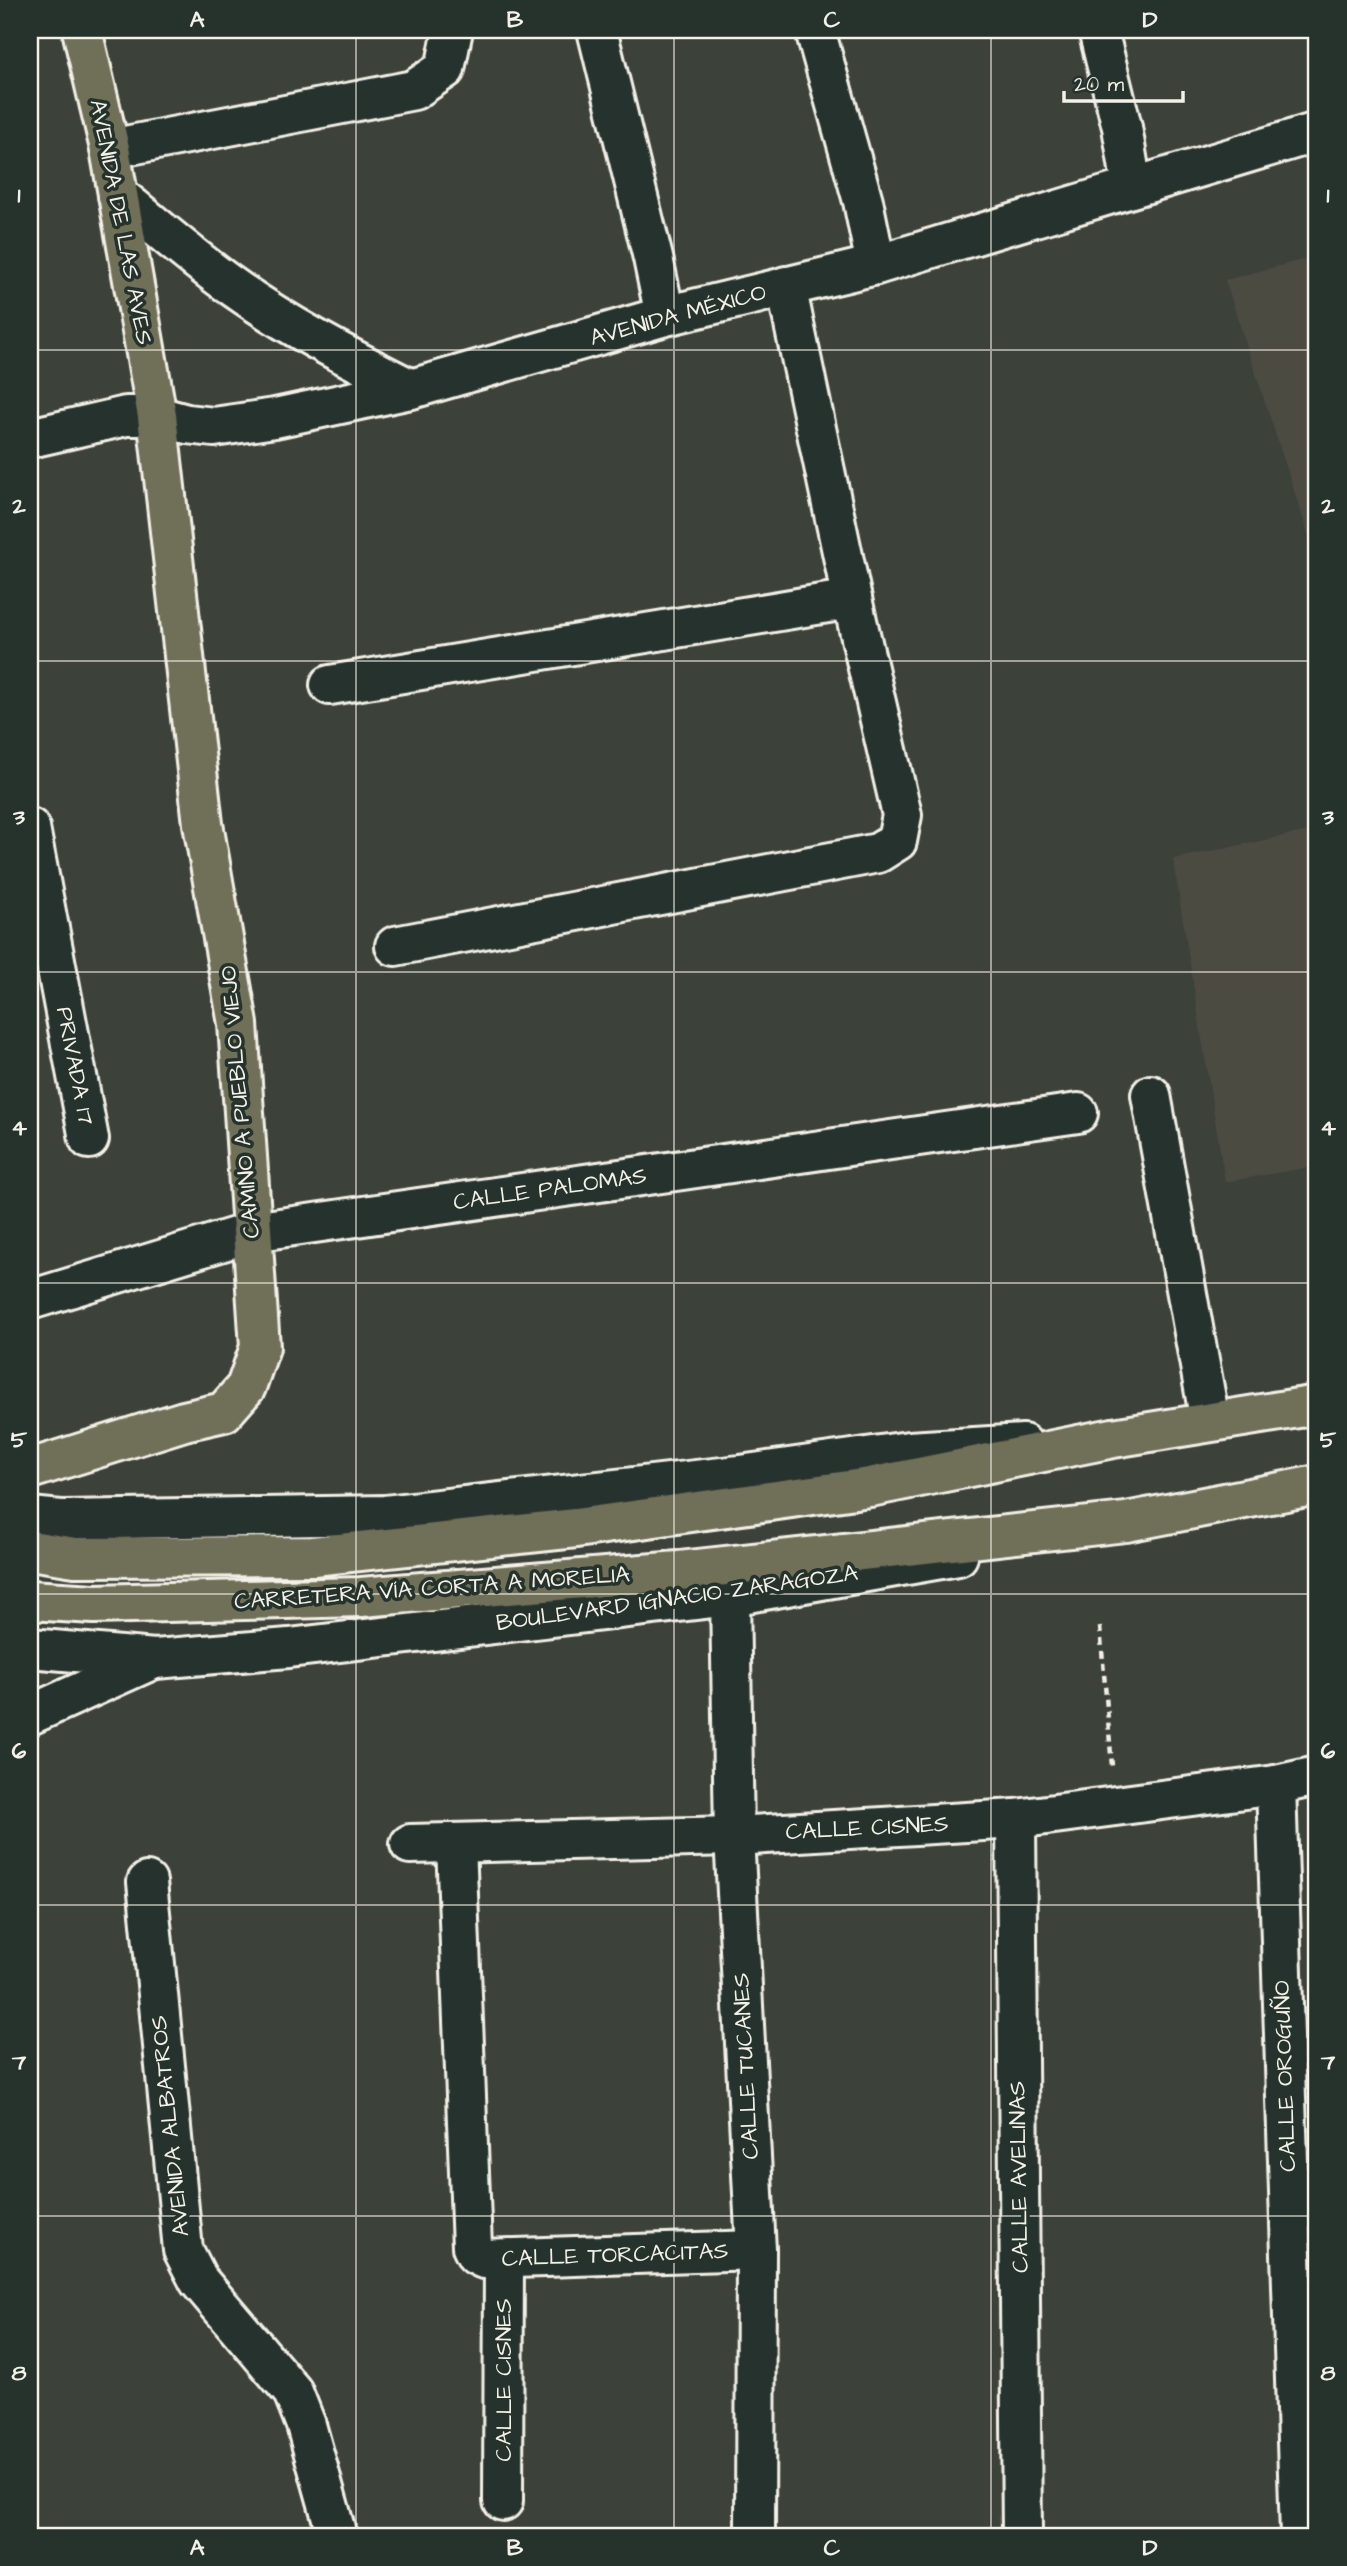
<svg xmlns="http://www.w3.org/2000/svg" width="1347" height="2566" font-family="'Architects Daughter',sans-serif">
	<style>
		.built { fill: #4b4b43 }
		.lines { fill: none; stroke-linecap: round; stroke-linejoin: round }
		.minor-casing { stroke: #f4f1e8; stroke-width: 44 }
		.major-casing { stroke: #f4f1e8; stroke-width: 44 }
		.path { stroke: #f4f1e8; stroke-width: 4.5; stroke-dasharray: 7 5; stroke-linecap: butt }
		.minor { stroke: #26332d; stroke-width: 38 }
		.major { stroke: #706f59; stroke-width: 38 }
		.grid { fill: none; stroke: #f4f1e8; stroke-width: 2; stroke-opacity: 0.55 }
		.labels { text-anchor: middle; dominant-baseline: central; stroke-width: 7; stroke-linejoin: round; paint-order: stroke }
		.street-label { font-size: 23px; fill: #f4f1e8; stroke: #26332d }
		.neatline { fill: none; stroke: #f4f1e8; stroke-width: 2.5 }
		.grid-label { font-size: 23px; text-anchor: middle; font-weight: bold; fill: #f4f1e8 }
	</style>
	<rect width="100%" height="100%" fill="#3c413a"/>
	<filter id="ink" filterUnits="userSpaceOnUse"><feTurbulence type="fractalNoise" baseFrequency=".0143" numOctaves="2"/><feDisplacementMap in="SourceGraphic" scale="14" xChannelSelector="R" yChannelSelector="G"/><feConvolveMatrix kernelMatrix="1 2 1 2 8 2 1 2 1" color-interpolation-filters="sRGB"/></filter>
	<g filter="url(#ink)">
		<g class="built">
			<polygon points="1317,256 1317,561 1225,280"/>
			<polygon points="1317,829 1317,1166 1225,1182 1173,859"/>
		</g>
		<g class="lines">
			<defs>
				<g id="minor">
					<polyline points="597,30 653,258 665,316"/>
					<polyline points="815,30 863,201 876,265"/>
					<polyline points="1098,30 1122,127 1132,187"/>
					<polyline points="110,149 414,90 445,69 453,30"/>
					<path d="M118,195C154,225 189,255 226,282C284,324 347,357 411,389"/>
					<polyline points="30,438 126,416 157,416 187,424 214,427 275,418 411,389 665,316 876,265 1317,132"/>
					<polyline points="330,685 852,599"/>
					<polyline points="30,828 89,1139"/>
					<polyline points="395,946 878,853 897,841 902,815 852,599 786,286"/>
					<polyline points="1151,1095 1210,1421"/>
					<polyline points="30,1300 252,1232 1078,1113"/>
					<polyline points="30,1517 61,1520 385,1515 740,1475 909,1451 1023,1444"/>
					<polyline points="730,1596 734,1836 756,2250 755,2536"/>
					<polyline points="30,1648 155,1659 289,1648 730,1596 958,1556"/>
					<polyline points="30,1715 152,1660"/>
					<polyline points="1276,1785 1300,2536"/>
					<polyline points="1016,1819 1022,2536"/>
					<polyline points="410,1844 734,1836 1016,1819 1276,1785 1317,1776"/>
					<polyline points="456,1844 472,2247 476,2255 484,2259 756,2250"/>
					<polyline points="147,1882 183,2250 199,2281 293,2392 306,2425 337,2536"/>
					<polyline points="503,2501 504,2259"/>
				</g>
				<g id="major">
					<polyline points="30,1469 184,1421 224,1412 246,1387 260,1347 238,1024 203,824 157,416 110,149 82,30"/>
					<polyline points="30,1550 75,1557 313,1556 576,1528 870,1487 1113,1438 1317,1405"/>
					<polyline points="30,1600 94,1604 361,1597 679,1571 1126,1522 1317,1485"/>
				</g>
			</defs>
			<use href="#minor" class="minor-casing"/>
			<use href="#major" class="major-casing"/>
			<polyline class="path" points="1100,1627 1112,1766"/>
			<use href="#minor" class="minor"/>
			<use href="#major" class="major"/>
		</g>
	</g>
	<path class="grid" d="M356,30V2536M674,30V2536M991,30V2536M30,350H1317M30,661H1317M30,972H1317M30,1283H1317M30,1594H1317M30,1905H1317M30,2216H1317"/>
	<g class="labels">
		<g class="street-label">
			<text transform="translate(121 222) rotate(79)">AVENIDA DE LAS AVES</text>
			<text transform="translate(678 315) rotate(-15)">AVENIDA MÉXICO</text>
			<text transform="translate(75 1066) rotate(79)">PRIVADA 17</text>
			<text transform="translate(240 1102) rotate(-95)">CAMINO A PUEBLO VIEJO</text>
			<text transform="translate(550 1189) rotate(-8)">CALLE PALOMAS</text>
			<text transform="translate(432 1588) rotate(-4)">CARRETERA VÍA CORTA A MORELIA</text>
			<text transform="translate(677 1598) rotate(-8)">BOULEVARD IGNACIO ZARAGOZA</text>
			<text transform="translate(867 1828) rotate(-3)">CALLE CISNES</text>
			<text transform="translate(746 2066) rotate(-93)">CALLE TUCANES</text>
			<text transform="translate(1285 2076) rotate(-92)">CALLE OROGUÑO</text>
			<text transform="translate(170 2126) rotate(-96)">AVENIDA ALBATROS</text>
			<text transform="translate(1019 2177) rotate(-91)">CALLE AVELINAS</text>
			<text transform="translate(615 2255) rotate(-2)">CALLE TORCACITAS</text>
			<text transform="translate(504 2380) rotate(-90)">CALLE CISNES</text>
		</g>
	</g>
	<rect width="1347" height="2566" fill="none" stroke="#26332d" stroke-width="77"/>
	<path d="M1064 91v10h119v-10" fill="none" stroke="#f4f1e8" stroke-width="3.5"/>
	<text x="1074" y="91" font-size="21" fill="#f4f1e8" stroke="#26332d" stroke-width="5" paint-order="stroke">20 m</text>
	<rect x="38" y="38" width="1270" height="2490" class="neatline"/>
	<g class="grid-label">
		<text x="197" y="27">A</text>
		<text x="515" y="27">B</text>
		<text x="832" y="27">C</text>
		<text x="1150" y="27">D</text>
		<text x="19" y="202">1</text>
		<text x="1328" y="202">1</text>
		<text x="19" y="513">2</text>
		<text x="1328" y="513">2</text>
		<text x="19" y="824">3</text>
		<text x="1328" y="824">3</text>
		<text x="19" y="1135">4</text>
		<text x="1328" y="1135">4</text>
		<text x="19" y="1447">5</text>
		<text x="1328" y="1447">5</text>
		<text x="19" y="1758">6</text>
		<text x="1328" y="1758">6</text>
		<text x="19" y="2069">7</text>
		<text x="1328" y="2069">7</text>
		<text x="19" y="2380">8</text>
		<text x="1328" y="2380">8</text>
		<text x="197" y="2555">A</text>
		<text x="515" y="2555">B</text>
		<text x="832" y="2555">C</text>
		<text x="1150" y="2555">D</text>
	</g>
</svg>
